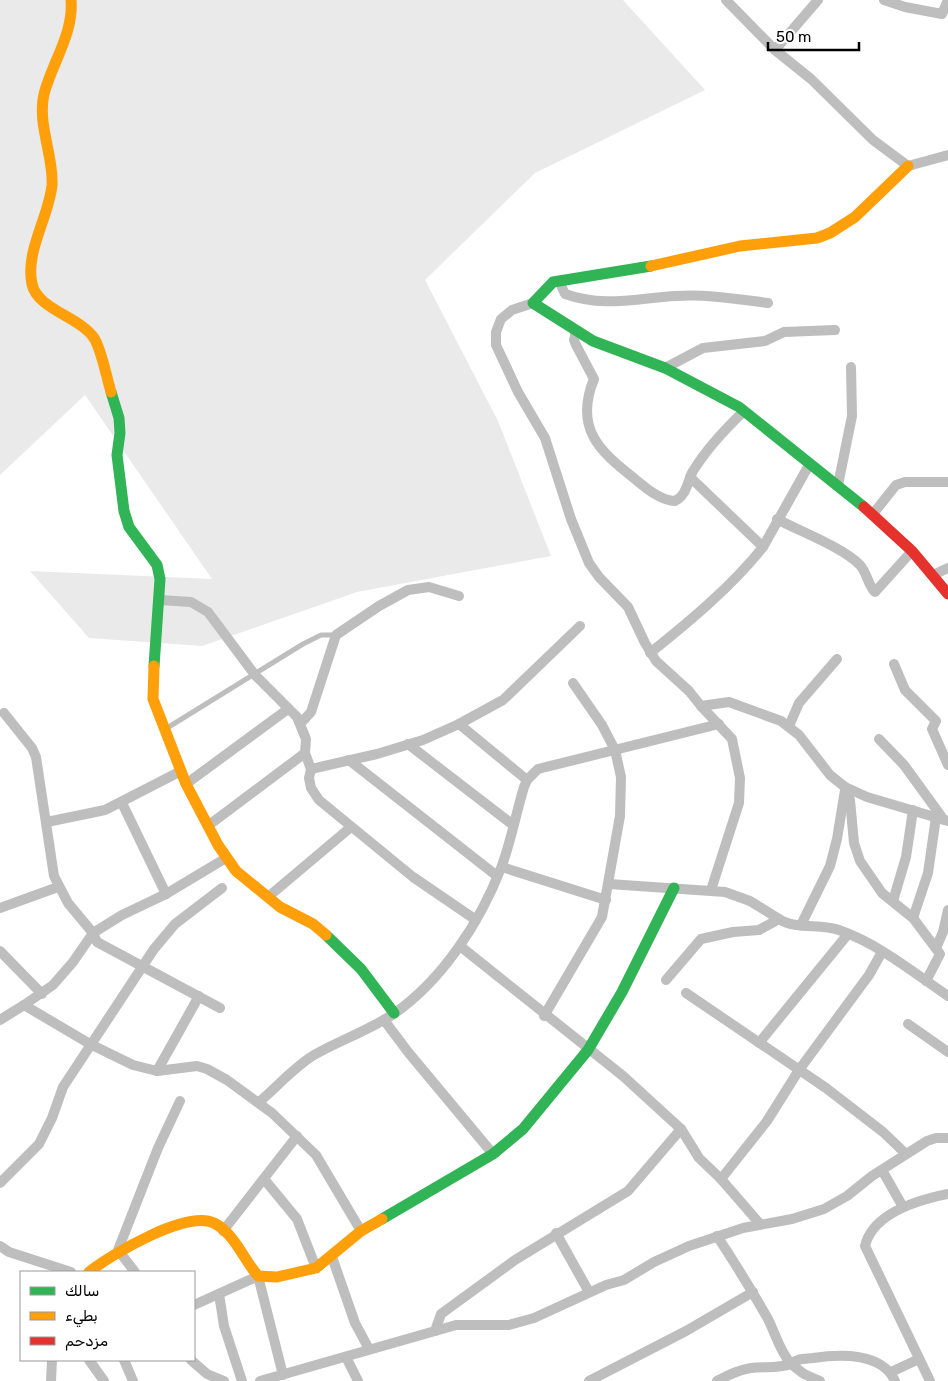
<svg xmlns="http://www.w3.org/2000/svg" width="948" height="1381" font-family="Rubik,Vazirmatn,sans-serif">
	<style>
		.green { fill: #eaeaea }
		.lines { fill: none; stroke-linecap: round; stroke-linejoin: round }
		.lane { stroke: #bebebe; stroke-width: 5 }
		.street { stroke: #bebebe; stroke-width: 10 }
		.fast { stroke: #30b455; stroke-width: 11 }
		.slow { stroke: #ff9f0a; stroke-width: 11 }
		.jam { stroke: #e5322d; stroke-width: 11 }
	</style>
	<rect width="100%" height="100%" fill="#fff"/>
	<polygon class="green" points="0,0 623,0 705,90 535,173 425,280 498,421 551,556 357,592 202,646 89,638 30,571 212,579 85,395 0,475"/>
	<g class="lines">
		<polyline class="lane" points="167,728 303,644 321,635 336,635"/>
		<g class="street">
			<polyline points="726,0 775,50 811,79 873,140 908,166 948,155"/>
			<polyline points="884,0 905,7 942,14 948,0"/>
			<polyline points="775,50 818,0"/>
			<path d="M559,281L565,294C605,308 636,298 676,296C707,294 737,299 768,303"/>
			<polyline points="533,303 512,310 501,319 496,332 496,345 518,392 545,438 571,519 589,563 599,577 628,607 645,643 656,661 689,691 701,706 732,739 740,778 739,803 711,890"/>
			<path d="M576,332L574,340L576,345L594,379C574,428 599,451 635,479C646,488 661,501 675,501C687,495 687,482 693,471C707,448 724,430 744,411"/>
			<polyline points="665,368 703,348 765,341 784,332 835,330"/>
			<polyline points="690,477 763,547"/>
			<polyline points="838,485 852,416 851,367"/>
			<polyline points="873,514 896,485 905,482 948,482"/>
			<path d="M777,519C801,532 842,547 860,565C867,573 868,585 875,592L912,551"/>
			<polyline points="933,575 948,568"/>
			<polyline points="160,600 191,602 208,612 255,675 297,717 306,739 305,753 311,769 309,778 311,788 319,800 413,877 476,920"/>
			<path d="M650,653C690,621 731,587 763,547L809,465"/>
			<polyline points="894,664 905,690 936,721 932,729 948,765"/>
			<polyline points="701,706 729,702 781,721 799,735 830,775 845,787 867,797 948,821"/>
			<polyline points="4,713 32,748 36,757 54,876 68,903 93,933 97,942 220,1008"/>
			<polyline points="301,723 311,712 336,635 379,606 408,590 429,587 459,596"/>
			<polyline points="459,724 527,780"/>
			<polyline points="789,726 799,703 837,659"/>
			<polyline points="879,739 904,765 944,820"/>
			<polyline points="408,744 513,825"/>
			<polyline points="349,760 497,876"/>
			<polyline points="311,769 377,754 423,740 459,724 503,700 580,626"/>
			<polyline points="186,784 288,709"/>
			<polyline points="845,787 850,800 854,843 860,861 882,893 913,918 940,954 926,981"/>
			<polyline points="122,803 166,894"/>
			<polyline points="47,822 105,810 181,771"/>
			<polyline points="209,825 305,753"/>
			<polyline points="502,867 606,900"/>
			<polyline points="609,884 725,892 750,901 779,919"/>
			<polyline points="268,897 351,827"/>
			<polyline points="893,901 906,857 913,810"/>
			<polyline points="0,908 58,887"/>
			<polyline points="913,918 928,873 936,817"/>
			<polyline points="801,925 830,866 837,839 845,790"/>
			<polyline points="460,946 623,1076 681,1129 699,1158 721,1179 760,1224"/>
			<polyline points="936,948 943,932 948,910"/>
			<polyline points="0,951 42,994"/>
			<path d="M666,980L701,939L733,932L759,930L779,919C796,930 820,923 839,930C879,944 914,973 948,996"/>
			<polyline points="686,993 826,1088 883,1132 906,1154"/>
			<polyline points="24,1005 53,985 73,962 93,933 122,915 166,894 226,858"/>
			<polyline points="544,1016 602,917 620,816 621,777 615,750 602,725 573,683"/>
			<polyline points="0,1020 24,1005 90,1044 133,1065 157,1071 197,1066 207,1069 227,1080 272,1113 316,1155 361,1231"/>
			<polyline points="384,1020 408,1052 493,1154"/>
			<polyline points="908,1024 948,1052"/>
			<polyline points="759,1043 848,934"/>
			<polyline points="157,1071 199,996"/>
			<path d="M259,1102C277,1087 294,1067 314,1055C340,1040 370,1030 395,1013C443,979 480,922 501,868C511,842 516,813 524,787L527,780L538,769L719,724"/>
			<polyline points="882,1170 903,1207"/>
			<polyline points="264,1179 297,1219 316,1268"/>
			<polyline points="721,1179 767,1121 799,1070 869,975 882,952"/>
			<polyline points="0,1183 39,1144 52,1118 63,1087 154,949 175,924 222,888"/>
			<polyline points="223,1231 297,1136"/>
			<polyline points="556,1233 589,1292"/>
			<path d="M717,1236C735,1263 752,1291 768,1319C776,1335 779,1350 791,1364C798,1358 804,1359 813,1358C839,1354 882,1352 895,1381"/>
			<polyline points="0,1246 9,1252 71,1272"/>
			<polyline points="332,1257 355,1323 369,1349"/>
			<polyline points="135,1272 118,1250 158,1148 180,1101"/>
			<polyline points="219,1294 224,1326 242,1381"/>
			<polyline points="194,1305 258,1276 283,1375"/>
			<polyline points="435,1331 441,1314 515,1260 628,1191 681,1129"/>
			<polyline points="346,1357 358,1381"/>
			<polyline points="89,1360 104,1381"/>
			<polyline points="124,1360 133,1381"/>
			<polyline points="191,1360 207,1374 224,1381"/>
			<polyline points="891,1372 919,1359"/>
			<polyline points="51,1381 52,1360"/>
			<polyline points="260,1381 456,1325 509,1325 534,1318 606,1285 624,1280 654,1262 689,1246 743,1228 792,1219 824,1209 847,1196 872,1176 927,1141 936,1138 948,1138"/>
			<polyline points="589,1381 686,1331 753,1292"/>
			<path d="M717,1381C728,1375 738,1370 751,1368C765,1366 777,1369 791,1364L804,1374L820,1381"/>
			<path d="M930,1381L865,1246C873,1213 918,1200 948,1194"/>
		</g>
		<g class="fast">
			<polyline points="651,266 553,282 533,303 593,341 665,368 739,407 864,507"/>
			<polyline points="111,392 119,418 120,433 117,455 124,511 129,527 157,565 160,579 154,666"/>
			<polyline points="326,935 361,969 394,1013"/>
			<polyline points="382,1219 493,1154 523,1129 588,1050 622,992 674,888"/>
		</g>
		<g class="slow">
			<path d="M71,0C74,33 52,63 44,94C37,124 54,157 52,185C49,217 25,251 32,284C37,309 80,317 94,338C101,348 107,379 111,392"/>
			<polyline points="651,266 740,246 817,238 830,233 855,217 908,166"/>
			<polyline points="154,666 153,699 186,784 218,845 236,871 280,907 313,924 326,935"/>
			<path d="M89,1272C112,1254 186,1210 214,1223C234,1233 244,1260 258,1276L277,1277L316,1268L361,1231L382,1219"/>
		</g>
		<polyline class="jam" points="864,507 912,551 948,594"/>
	</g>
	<rect x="20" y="1271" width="175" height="90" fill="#ffffff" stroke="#999999"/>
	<rect x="30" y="1287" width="25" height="8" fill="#30b455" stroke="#999999"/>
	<text x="65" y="1296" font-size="15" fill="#000000">سالك</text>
	<rect x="30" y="1312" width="25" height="8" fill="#ff9f0a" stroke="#999999"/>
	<text x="65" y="1321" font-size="15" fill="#000000">بطيء</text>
	<rect x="30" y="1337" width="25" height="8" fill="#e5322d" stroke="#999999"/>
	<text x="65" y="1346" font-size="15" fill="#000000">مزدحم</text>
	<path d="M768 42v8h91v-8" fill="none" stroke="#000000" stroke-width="2.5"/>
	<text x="776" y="42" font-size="15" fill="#000000" stroke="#ffffff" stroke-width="4" paint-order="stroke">50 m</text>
</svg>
